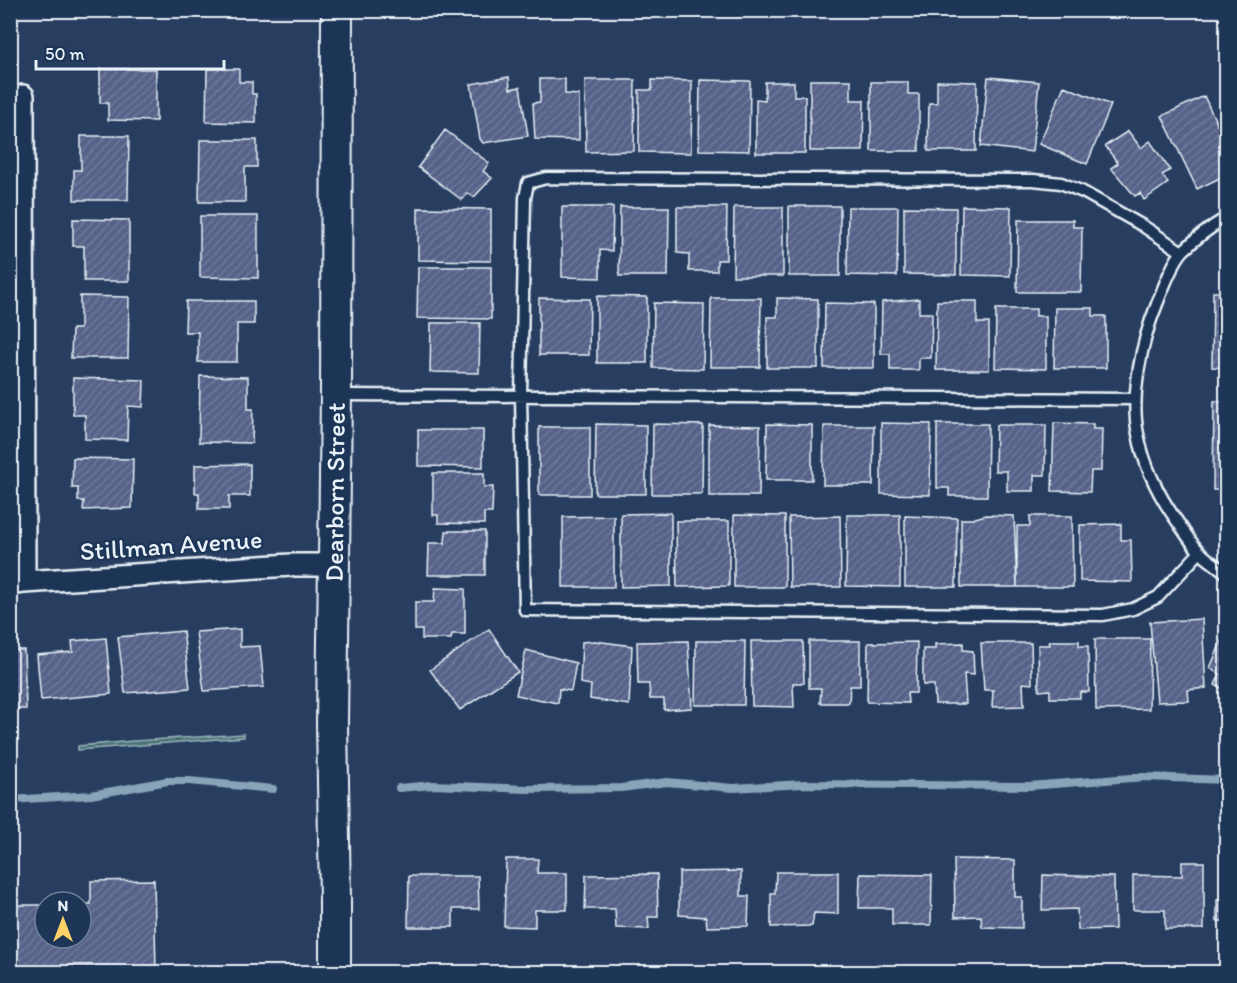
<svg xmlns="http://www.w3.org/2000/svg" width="1237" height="983" viewBox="0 0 1237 983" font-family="Itim,sans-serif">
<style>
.garden{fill:url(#garden-dots);stroke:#9ab3b9;stroke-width:1.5}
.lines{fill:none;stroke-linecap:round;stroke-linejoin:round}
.stream{stroke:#87a4b8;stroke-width:8}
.building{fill:url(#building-hatch);stroke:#e8f1f8;stroke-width:1.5}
.lane-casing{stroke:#e8f1f8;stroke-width:15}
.street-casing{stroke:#e8f1f8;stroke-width:26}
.secondary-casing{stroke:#e8f1f8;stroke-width:34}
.lane{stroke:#1d3557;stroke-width:10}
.street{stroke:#1d3557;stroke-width:21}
.secondary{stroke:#1d3557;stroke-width:30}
.labels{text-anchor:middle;stroke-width:4.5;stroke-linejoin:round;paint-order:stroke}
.street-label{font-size:26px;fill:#e8f1f8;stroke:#1d3557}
</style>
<defs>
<pattern id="garden-dots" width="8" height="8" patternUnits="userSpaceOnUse" patternTransform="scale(1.5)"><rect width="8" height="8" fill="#4c757a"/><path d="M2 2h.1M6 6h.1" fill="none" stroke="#495e62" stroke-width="1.8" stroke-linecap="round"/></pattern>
<pattern id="building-hatch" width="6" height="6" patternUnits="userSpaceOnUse" patternTransform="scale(1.5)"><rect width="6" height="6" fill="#566289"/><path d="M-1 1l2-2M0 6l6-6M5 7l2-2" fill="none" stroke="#6e799a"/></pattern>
</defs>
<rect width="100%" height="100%" fill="#283e61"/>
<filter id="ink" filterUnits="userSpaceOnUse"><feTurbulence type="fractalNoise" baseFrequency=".0167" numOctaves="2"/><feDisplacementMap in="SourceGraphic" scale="12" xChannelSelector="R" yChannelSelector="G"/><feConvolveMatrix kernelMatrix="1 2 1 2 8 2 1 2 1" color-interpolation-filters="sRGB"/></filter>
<g filter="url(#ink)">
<path class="garden" d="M244,734V737L78,750V746L134,741Z"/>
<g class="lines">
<path class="stream" d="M399,788L433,785L527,789L621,788L667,782L733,788L804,784L1029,786L1144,777L1226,780
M10,800L91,795L168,781H189L273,789"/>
</g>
<path class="building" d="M100,69H156V121L108,120V103H100Z
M207,69H239V82H252V94H256V123L206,122Z
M509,77L510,89L520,87L528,136L483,143L480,139L471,84Z
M988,77L1039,82L1032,152L981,146Z
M540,79H565V94L579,95V140L535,139L533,103L540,102Z
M585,80H635L634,151L586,152Z
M652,80L692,81L691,153L639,152V90H652Z
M700,80L750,81L749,151L699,150Z
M810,80H851V100H864L863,151H810Z
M937,81L977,82L976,151H928L929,103H937Z
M765,82H794V96H805V153H756V99L765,100Z
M871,82H908V94H919V151H871Z
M1064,86L1111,105L1087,164L1039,144Z
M1204,96L1226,143V175L1197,189L1162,116Z
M445,130L489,163L483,171L492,178L474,197L467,193L462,200L418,167Z
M1128,131L1141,148L1150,141L1170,170L1162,175L1168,183L1144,200L1140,193L1135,196L1111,168L1118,163L1105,146Z
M81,136H129L128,200H74V170H81Z
M200,140H257V167H245V202H199Z
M789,206H840V276H789Z
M962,206L1011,207L1010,276L961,275Z
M562,207H613L612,251L600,250V278L562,277Z
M620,207H669L668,276H619Z
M677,207H727L726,260H717V271H689V254L677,253Z
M734,207H783V276H733Z
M848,207H898L897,276L847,275Z
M904,207L956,208V275L904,274Z
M418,208L491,209V261L418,260Z
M200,216H258V278L200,277Z
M73,219L129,220V281H84V246H73Z
M1018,220H1073V227H1082L1081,292H1017Z
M418,267H491V319L417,318Z
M1213,292H1226V368L1212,367Z
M80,296L129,297L128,358H71L72,329H80Z
M597,296L647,297V363H597Z
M539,298L590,299L589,355H539Z
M711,298H761L760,367H710Z
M777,298L818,299V368H767V317H777Z
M919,299V313H932L931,358H919V370H890V354H881L882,302Z
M186,301H254V324H237V362H198V332H185Z
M937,301H977V323H989V370H936Z
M654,303L704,304L703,369L653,368Z
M825,303L874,304V368H824Z
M1055,308H1093V316H1106V368H1054Z
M996,309H1036V316H1046V369L995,368Z
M431,323H480L479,373L430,372Z
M200,376L248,377V409H253L252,443L199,442Z
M73,378L144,380L143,407L128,406L127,440L85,439V415H73Z
M1214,401H1226V490H1213Z
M881,423L931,424L930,495L881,494Z
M1054,423L1093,424V429H1102L1101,471H1091L1090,492L1052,491Z
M596,424L646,425V494H595Z
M653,424L703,425L702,494H652Z
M767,424L812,425V480H766Z
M937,424H988L987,496H949V488H937Z
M709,425L760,426L759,496H709Z
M996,425H1046L1045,475H1034V491H1007V471H995Z
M824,426H874L873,485H823Z
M539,427H590V495H539Z
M418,430H483V467L418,466Z
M73,458L133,459L132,508L83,510L84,501H78V488H72Z
M250,464V496H229V509H199V493H195V465Z
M433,473H484V487H493L492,513H484V524L438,523V515H433Z
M671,513V586L621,587V514Z
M734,515L785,516V587H734Z
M847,515H900V587L846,586Z
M986,515L1014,516L1017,587H961V519H972Z
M614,516V587H563V517Z
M840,516L841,587H790L789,517Z
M905,516L957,518L956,587H905Z
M1030,516H1072L1073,587H1017V526H1030Z
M676,521H729V586L677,587Z
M1121,524V540H1131L1132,582L1080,581V525Z
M446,531H485V575H428L429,543H445Z
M435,588L465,589V634H452L451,639H422V630H415V602H434Z
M1202,619L1206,688L1188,690L1189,701L1157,702L1150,622Z
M240,629V647L260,646L264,687L204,691L196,632Z
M489,629L518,672L460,710L430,670Z
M183,631L190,688L125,693L118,637Z
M1226,631V691L1215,685L1220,674L1210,668Z
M106,638L111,694L41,700L37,655L73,652L72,641Z
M1095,639H1150L1149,709L1096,710Z
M595,641L632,646L629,705L590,699L591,685L580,683L582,642Z
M688,641L692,708L664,710V699H650L649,684H638L637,642Z
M696,641H745L744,705H695Z
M751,641H803L804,683H793L794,707L752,706Z
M809,641H860V686H850L849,703H820L821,688H809Z
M1049,641H1079V646H1088L1089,692H1080V698H1050V690L1039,691L1038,645H1050Z
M917,642L916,693H907L908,703L867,702L868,643Z
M963,643V650L973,651L974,675L964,674L966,704H935L934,685H923V649H935V644Z
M981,643H1031L1032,684L1023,683L1024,706L992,707L993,690H984Z
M10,650H24L26,709H10Z
M526,650L576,663L571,691L559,689L558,703L516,695Z
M506,859H538L537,873H567V910H535V927L504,926Z
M954,859L1015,860V897H1022V928L982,927L981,916L955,917Z
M1223,860H1226V921H1217V900L1223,899Z
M1182,862H1204V929H1165V910H1133V875L1182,876Z
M741,871V896H749L748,926L707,927L706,917L679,915V872Z
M776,872H838V914L814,913L812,926L771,927V893H775Z
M657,874L658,917H648L649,929L616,928L615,909H585L586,875Z
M860,874L932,875L931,925H892V908H859Z
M1043,875L1114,877L1115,929L1078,930L1077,909L1042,910Z
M409,876H478L479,909H453V927H408Z
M154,880L156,972H95V967L16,968V905H45V938H81V904H91V881Z"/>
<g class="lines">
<defs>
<path id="lane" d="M1226,218C1211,227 1195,239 1183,251C1172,263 1163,289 1157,304C1142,340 1130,396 1138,434C1144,466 1160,498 1179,524C1186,534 1193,546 1201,553C1209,561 1218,566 1226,573
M1182,252L1143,226L1083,192L1061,183L1033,180L546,178L528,183L525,198L521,395L525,610L1103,615L1133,609L1158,597L1200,552
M338,395L1135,399"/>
<path id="street" d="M23,96L24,582
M12,584L24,582L291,565H334"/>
<g id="secondary">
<path id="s1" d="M335,972V899L332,723L336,395L337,10"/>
</g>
</defs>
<use href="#lane" class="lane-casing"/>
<use href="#street" class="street-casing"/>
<use href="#secondary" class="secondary-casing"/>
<use href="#lane" class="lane"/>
<use href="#street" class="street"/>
<use href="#secondary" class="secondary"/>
</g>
</g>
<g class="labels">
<g class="street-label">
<text dy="9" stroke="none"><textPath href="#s1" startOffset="480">Dearborn Street</textPath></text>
<text transform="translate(171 545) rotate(-4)" y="9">Stillman Avenue</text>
</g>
</g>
<rect width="1237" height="983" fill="none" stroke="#1d3557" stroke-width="36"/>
<rect x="18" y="18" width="1201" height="947" fill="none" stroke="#e8f1f8" stroke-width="2" filter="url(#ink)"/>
<g transform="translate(63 920)"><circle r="28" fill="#1d3557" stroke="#6e8097" stroke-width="1.5"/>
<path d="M0-4.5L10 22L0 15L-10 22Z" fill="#ffd166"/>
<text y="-9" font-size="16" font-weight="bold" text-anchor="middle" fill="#e8f1f8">N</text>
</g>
<path d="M36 60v9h188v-9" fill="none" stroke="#e8f1f8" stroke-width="3"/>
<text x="45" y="60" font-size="18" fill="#e8f1f8" stroke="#1d3557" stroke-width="4.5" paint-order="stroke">50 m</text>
</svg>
